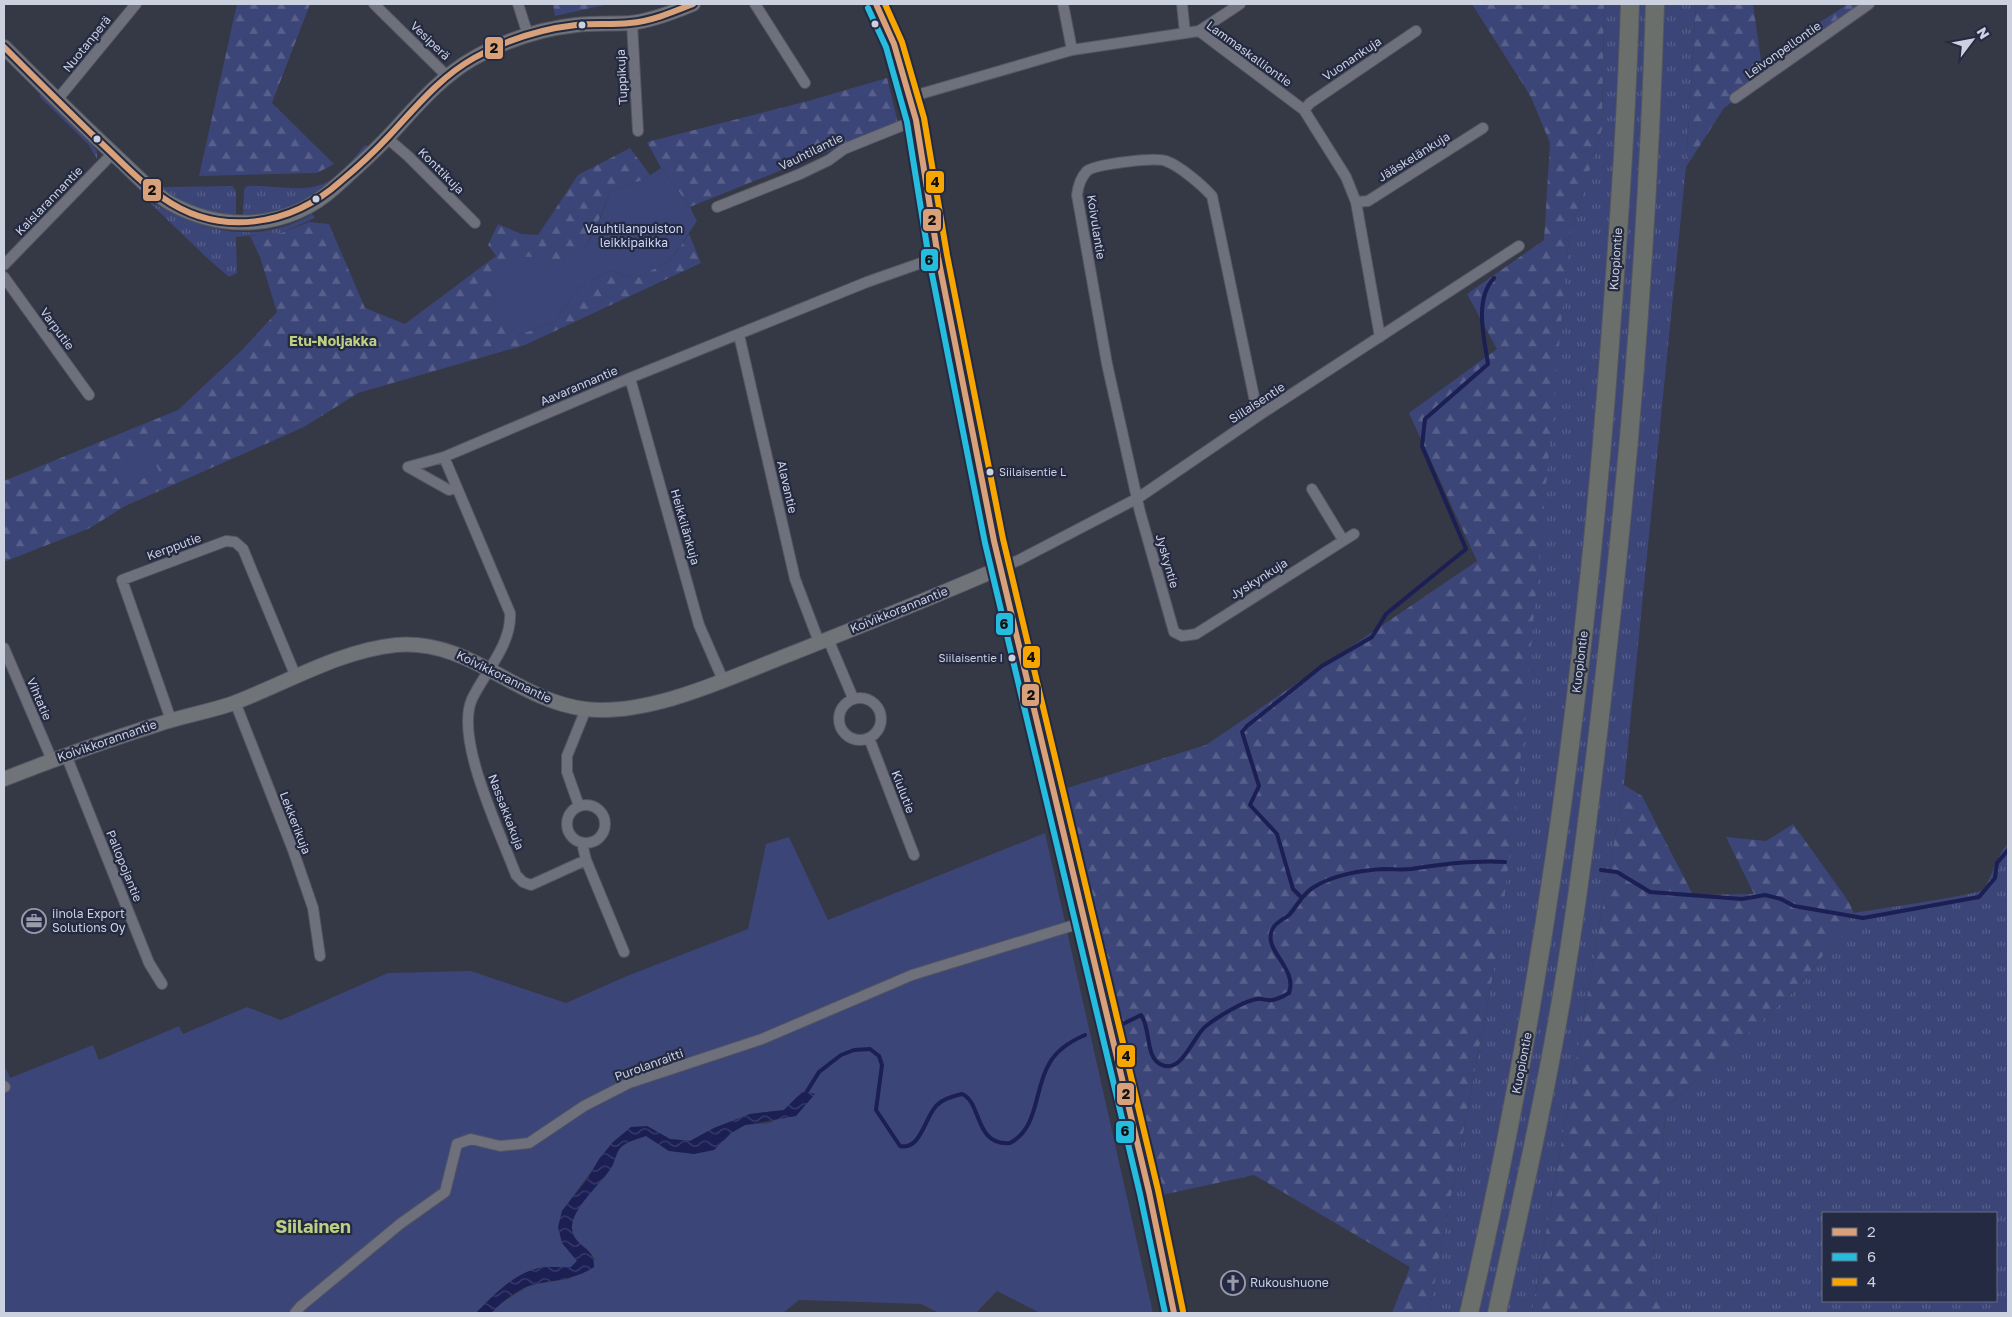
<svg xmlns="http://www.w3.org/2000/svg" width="2012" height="1317" viewBox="0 0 2012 1317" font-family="'Golos Text',sans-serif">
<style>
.grass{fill:url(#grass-tufts);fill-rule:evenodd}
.forest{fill:url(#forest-firs)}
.green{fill:#3c4577}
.water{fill:url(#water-waves)}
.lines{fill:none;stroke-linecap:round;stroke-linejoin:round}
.stream{stroke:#1b1f54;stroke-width:4}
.street-casing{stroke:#535662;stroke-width:12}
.secondary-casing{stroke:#535662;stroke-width:16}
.highway-casing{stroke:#535662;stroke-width:20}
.street{stroke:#6e717b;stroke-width:10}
.secondary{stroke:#707378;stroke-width:14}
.highway{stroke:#6b6f6c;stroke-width:18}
.bus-1-casing{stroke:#242a42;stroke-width:10}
.bus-2-casing{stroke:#242a42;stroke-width:10}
.bus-3-casing{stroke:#242a42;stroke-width:10}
.bus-1{stroke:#d9a179;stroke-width:6}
.bus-2{stroke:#26bcdd;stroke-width:6}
.bus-3{stroke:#f7a600;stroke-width:6}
.bus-dot{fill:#ccd1e0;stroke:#242a42;stroke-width:2}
.labels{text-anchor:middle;stroke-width:4.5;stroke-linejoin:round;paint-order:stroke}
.bus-label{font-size:11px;fill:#ccd1e0;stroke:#242a42;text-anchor:start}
.street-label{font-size:12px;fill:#ccd1e0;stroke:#242a42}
.park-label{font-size:12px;fill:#ccd5fb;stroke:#242a42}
.poi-label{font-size:12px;fill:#ccd1e0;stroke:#242a42;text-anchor:start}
.neighbourhood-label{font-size:14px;font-weight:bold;fill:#bccf84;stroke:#242a42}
.district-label{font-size:18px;font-weight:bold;fill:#bccf84;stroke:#242a42}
.line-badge{stroke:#242a42;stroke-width:2}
.pale-badge-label{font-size:14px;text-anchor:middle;font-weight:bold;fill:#111}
</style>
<defs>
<pattern id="grass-tufts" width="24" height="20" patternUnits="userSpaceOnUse" patternTransform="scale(1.25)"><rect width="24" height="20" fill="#3c4577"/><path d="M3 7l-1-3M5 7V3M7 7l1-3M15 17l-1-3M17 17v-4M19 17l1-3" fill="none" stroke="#575f8a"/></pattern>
<pattern id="forest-firs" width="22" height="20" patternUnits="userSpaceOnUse" patternTransform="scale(1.25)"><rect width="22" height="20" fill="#3c4577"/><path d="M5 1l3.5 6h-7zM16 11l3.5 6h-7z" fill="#575f8a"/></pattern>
<pattern id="water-waves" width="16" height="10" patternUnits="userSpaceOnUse" patternTransform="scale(1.25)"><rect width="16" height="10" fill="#1b1f54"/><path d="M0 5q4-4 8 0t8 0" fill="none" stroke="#3b3e6c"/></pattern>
</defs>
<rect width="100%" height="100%" fill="#353845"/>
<path class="grass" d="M1604,4H1696L1686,167L1624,785L1532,1313H1429L1498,948L1569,238L1602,129Z
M41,93L92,143L97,151V159L88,144L39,96Z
M365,145L369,147L337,179L312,198L278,215H243L244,190L247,186C274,184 308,196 332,179C345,171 355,156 365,145Z
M136,168L157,184L165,187L232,186L236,191V214L220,215L177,202Z
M147,200C201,231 255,247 312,214L315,218L281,233L236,237L237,273L229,277L205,256Z
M2008,844V1313H1664L1651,1283L1666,1108L1801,985L1854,913C1871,910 1976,895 1982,890C1991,883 1996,854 2008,844ZM1823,1213H1996V1301H1823Z"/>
<path class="forest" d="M237,4H310L272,103L334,164L317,173L199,176Z
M553,4H609L555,16Z
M1472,4H1604L1602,129L1569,238L1517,797L1498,948L1429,1313H1392L1410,1267L1254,1175L1157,1196L1064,789L1206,745L1477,561L1409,413L1497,349L1467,294L1544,240L1550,143L1531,97Z
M1696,4H1753L1761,60L1848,4H1869L1724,108L1686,167Z
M887,78L898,123L690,207L661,168L647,142L808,101Z
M630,148L650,175L643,180L610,191C602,211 592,248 572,258C560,264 545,260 533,257L518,335L554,322L579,288L610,270L634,279L671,260L689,234L701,263L525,345L358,393L304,427L125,506L90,528L4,562V481L178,410L241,351L277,312L260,257L250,236L281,233L309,222L329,224L365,308L405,324L496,256L488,245L498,224L521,234L538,235L578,175Z
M1624,785L1642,796L1693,895L1754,894L1726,837L1766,841L1793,824L1847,899L1854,913L1801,985L1666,1108L1651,1283L1664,1313H1532Z"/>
<path class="green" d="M661,168L690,207L697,221L671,260L634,279L610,270L579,288L554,322L518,335L491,307L495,274C500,270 506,263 513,260C541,247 561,280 589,241C599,227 604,206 610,191L643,180Z
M148,450L159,471L122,489L111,468Z
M1045,833L1153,1313H1040L997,1291L976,1313H939L921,1304L799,1300L783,1313H491L501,1303L530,1285L568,1279L595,1259C589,1248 573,1242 572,1229C571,1205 600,1185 611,1168C615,1161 616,1152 621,1147C628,1141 637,1139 646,1136L669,1151L714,1150L731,1133L745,1125L770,1123L815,1094L802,1092L784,1110L750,1114L714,1128L690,1141L670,1139L647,1126L613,1142L562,1211L577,1261L571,1267C561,1268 549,1266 539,1268C513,1274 494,1295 476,1313H4V1065L10,1078L93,1045L99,1060L179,1026L183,1034L247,1007L281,1020L388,973L471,971L566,1003L627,976L748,929L766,844L789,837L828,920Z"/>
<path class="water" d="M802,1092L815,1094L796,1116L745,1125L731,1133L714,1150L694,1154L669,1151L646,1136C637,1139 628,1141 621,1147C616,1152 615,1162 611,1168C601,1184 570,1210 572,1229C574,1248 595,1246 594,1267C573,1281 555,1279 532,1285C517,1289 501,1303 491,1313H476C494,1295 513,1274 539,1268C549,1266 561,1268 571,1267L577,1261L562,1243L558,1227L562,1211L588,1178L599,1159L613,1142L631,1127L647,1126L670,1139L690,1141L714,1128L750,1114L784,1110Z"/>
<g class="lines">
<path class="stream" d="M1601,870L1617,872L1650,892L1742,899L1765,895L1781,899L1794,906L1863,918L1979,897L1995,878L1997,863L2008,850
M1301,897L1293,889L1277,834L1250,805L1259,786L1242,732L1247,726L1322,666L1372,637L1386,614L1466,549L1422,446L1425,419L1488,364C1484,338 1474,299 1494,278
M1121,1025L1141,1015C1151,1028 1145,1056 1160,1064C1182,1076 1192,1037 1206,1026C1216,1018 1243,1001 1257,999C1261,998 1264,1000 1268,1000C1274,1001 1284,996 1289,993C1298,968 1263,951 1272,930C1275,922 1283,920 1289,915C1298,905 1302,894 1314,887C1333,875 1362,870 1384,869C1393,869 1402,870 1411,869C1442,864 1474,860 1505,862
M804,1096L819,1072L841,1055L854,1050L870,1049L879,1056L882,1065L876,1110L900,1146C921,1151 925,1116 937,1105C943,1099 953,1096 962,1094C982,1102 974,1146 1010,1143C1039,1128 1034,1089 1049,1064C1056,1051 1071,1041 1085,1035"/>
<defs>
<path id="street" d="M374,4L447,76
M518,4L528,35
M755,4L805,83
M1063,4L1072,50
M1182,4L1185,33
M632,23L638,131
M1199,31L1240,4
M910,97L1072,50L1199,31L1304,110L1346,177L1356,202L1380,337
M1735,98L1869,4
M57,100L136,4
M1304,110L1310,103L1416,31
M387,138L408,156L475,223
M1356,202L1368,201L1483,128
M717,207L800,174L829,160L844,149L916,120
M4,265L113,153
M4,277L89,395
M739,335L795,579L819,642
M630,378L699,625L723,680
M1258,416L1212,196C1202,185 1180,166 1166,161C1155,157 1096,164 1087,171C1081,177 1078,187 1077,195L1107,364L1140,512L1174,632L1182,636L1196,634L1354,534
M408,467L449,490L457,488
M408,467L444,457
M1312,489L1343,540
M1000,568L1019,560L1138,498L1258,416L1519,246
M828,639L853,698
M4,648L52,760
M839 719a21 21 0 1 1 42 0a21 21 0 1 1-42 0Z
M235,702L293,850L313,908L320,956
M171,720L122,580L226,541L235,542L243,549L296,677
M869,738L914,855
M66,755L149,963L162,984
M567 824a19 19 0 1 1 38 0a19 19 0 1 1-38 0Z
M579,806L567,772V756L586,709
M582,843L586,860L531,885L523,882L516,875C501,834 454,739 472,699C485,672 512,644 510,613L444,457L630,378L867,282L938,257
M586,860L624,952
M4,1086L5,1087
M295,1313L301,1306L400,1224L445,1192L457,1144L471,1139L500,1146L529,1143L584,1106L629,1083L762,1039L912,975L1084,922"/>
<path id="secondary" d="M876,4L894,44L916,120L938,257L994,541L1149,1192L1174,1313
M4,47C42,85 80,123 120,160C135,174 151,192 170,203C224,233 289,229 335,187C353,171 372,154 389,136C415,108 440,77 474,58C506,40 540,29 576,25C594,23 612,24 630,23C651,21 674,12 693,4
M4,779C55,759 107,740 159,724C183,716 207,712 231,704C285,684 338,651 396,645C471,639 515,700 585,709C650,717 733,676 793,653C863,625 932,598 1000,568"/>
<path id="highway" d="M1469,1313C1540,1009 1581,706 1606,395C1616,265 1626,134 1630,4
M1497,1313C1520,1207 1544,1102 1562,995C1580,888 1593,780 1605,672C1631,450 1648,227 1655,4"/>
</defs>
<use href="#street" class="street-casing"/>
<use href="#secondary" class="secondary-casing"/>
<use href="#highway" class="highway-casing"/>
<use href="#street" class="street"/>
<use href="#secondary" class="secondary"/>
<use href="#highway" class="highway"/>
<defs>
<path id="bus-1" d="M876,4L894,44L916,120L938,257L994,541L1149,1192L1174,1313
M4,47C35,78 66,109 98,140C119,159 139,182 163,198C220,238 291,226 341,181C358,167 374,152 389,136C416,107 440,77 474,58C506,40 541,29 576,25C594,23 612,25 630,23C652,21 673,12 693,4"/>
<path id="bus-2" d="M868,8L886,47L907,122L929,259L985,543L1140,1194L1165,1313"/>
<path id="bus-3" d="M885,4L902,42L924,118L947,255L1003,539L1158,1190L1183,1311"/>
</defs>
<use href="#bus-1" class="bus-1-casing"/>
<use href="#bus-2" class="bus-2-casing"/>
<use href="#bus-3" class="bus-3-casing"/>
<use href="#bus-1" class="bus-1"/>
<use href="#bus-2" class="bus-2"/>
<use href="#bus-3" class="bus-3"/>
</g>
<defs>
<symbol id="office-ring" viewBox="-11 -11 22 22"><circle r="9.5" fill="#242a42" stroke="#979baa" stroke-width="1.5"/><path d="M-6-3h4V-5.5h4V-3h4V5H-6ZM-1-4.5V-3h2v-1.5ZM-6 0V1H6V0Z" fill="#979baa"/></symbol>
<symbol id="church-ring" viewBox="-11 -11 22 22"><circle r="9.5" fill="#242a42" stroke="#979baa" stroke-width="1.5"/><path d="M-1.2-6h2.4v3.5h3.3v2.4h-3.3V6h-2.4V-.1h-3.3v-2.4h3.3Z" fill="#979baa"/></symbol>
</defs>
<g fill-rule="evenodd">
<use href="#office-ring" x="20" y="907" width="28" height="28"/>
<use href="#church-ring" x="1219" y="1269" width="28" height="28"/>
</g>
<g class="bus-dot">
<circle cx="875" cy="24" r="4.5"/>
<circle cx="582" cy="25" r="4.5"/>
<circle cx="97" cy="139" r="4.5"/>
<circle cx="316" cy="199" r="4.5"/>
<circle cx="990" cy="472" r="4.5"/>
<circle cx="1012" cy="658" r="4.5"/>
</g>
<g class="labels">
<g class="bus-label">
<text x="999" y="476">Siilaisentie L</text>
<text x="1003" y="662" text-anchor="end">Siilaisentie I</text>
</g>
<g class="street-label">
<text transform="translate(430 41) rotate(44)" y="4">Vesiperä</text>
<text transform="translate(87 44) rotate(-51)" y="4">Nuotanperä</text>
<text transform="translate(1783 50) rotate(-35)" y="4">Leivonpellontie</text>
<text transform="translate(1249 54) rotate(36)" y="4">Lammaskalliontie</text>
<text transform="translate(1352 59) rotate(-34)" y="4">Vuonankuja</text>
<text transform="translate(622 77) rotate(-93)" y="4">Tuppikuja</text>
<text transform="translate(811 152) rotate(-26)" y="4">Vauhtilantie</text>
<text transform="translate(1414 157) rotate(-32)" y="4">Jääskelänkuja</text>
<text transform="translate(441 171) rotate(45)" y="4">Konttikuja</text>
<text transform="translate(49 201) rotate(-46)" y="4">Kaislarannantie</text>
<text transform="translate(1096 227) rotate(81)" y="4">Koivulantie</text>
<text transform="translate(1616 259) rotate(-86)" y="4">Kuopiontie</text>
<text transform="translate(57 329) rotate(54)" y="4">Varputie</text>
<text transform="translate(579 386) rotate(-23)" y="4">Aavarannantie</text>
<text transform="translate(1257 403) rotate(-33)" y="4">Siilaisentie</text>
<text transform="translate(787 487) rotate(77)" y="4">Alavantie</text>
<text transform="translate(685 527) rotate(74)" y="4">Heikkilänkuja</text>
<text transform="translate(174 547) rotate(-20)" y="4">Kerpputie</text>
<text transform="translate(1167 561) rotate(74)" y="4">Jyskyntie</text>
<text transform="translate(1259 579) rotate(-32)" y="4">Jyskynkuja</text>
<text transform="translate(899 610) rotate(-22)" y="4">Koivikkorannantie</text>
<text transform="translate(1580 662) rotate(-83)" y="4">Kuopiontie</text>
<text transform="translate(504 677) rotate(26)" y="4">Koivikkorannantie</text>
<text transform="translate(39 699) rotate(67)" y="4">Vihtatie</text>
<text transform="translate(107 741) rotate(-19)" y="4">Koivikkorannantie</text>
<text transform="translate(903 792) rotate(69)" y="4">Kiulutie</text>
<text transform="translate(506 812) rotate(69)" y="4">Nassakkakuja</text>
<text transform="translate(295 823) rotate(69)" y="4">Lekkerikuja</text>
<text transform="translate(124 866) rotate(68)" y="4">Pallopojantie</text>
<text transform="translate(1522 1063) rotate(-79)" y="4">Kuopiontie</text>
<text transform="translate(649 1065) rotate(-20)" y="4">Purolanraitti</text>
</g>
<g class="park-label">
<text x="634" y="233">Vauhtilanpuiston<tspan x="634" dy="14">leikkipaikka</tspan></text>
</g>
<g class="poi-label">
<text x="52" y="918">iinola Export<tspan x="52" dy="14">Solutions Oy</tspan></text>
<text x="1250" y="1287">Rukoushuone</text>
</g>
<g class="neighbourhood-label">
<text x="333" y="346">Etu-Noljakka</text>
</g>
<g class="district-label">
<text x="313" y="1233">Siilainen</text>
</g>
</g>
<g class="line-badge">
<rect x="484" y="36" width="20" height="24" rx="5" fill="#d9a179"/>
<rect x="925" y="170" width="20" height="24" rx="5" fill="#f7a600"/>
<rect x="142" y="178" width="20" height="24" rx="5" fill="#d9a179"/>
<rect x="922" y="208" width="20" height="24" rx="5" fill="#d9a179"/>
<rect x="920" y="248" width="19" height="24" rx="5" fill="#26bcdd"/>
<rect x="995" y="612" width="19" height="24" rx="5" fill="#26bcdd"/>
<rect x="1022" y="645" width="19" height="24" rx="5" fill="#f7a600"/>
<rect x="1021" y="683" width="19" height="24" rx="5" fill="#d9a179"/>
<rect x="1116" y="1044" width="20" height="24" rx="5" fill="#f7a600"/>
<rect x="1116" y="1082" width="19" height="24" rx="5" fill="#d9a179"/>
<rect x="1115" y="1120" width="20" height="24" rx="5" fill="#26bcdd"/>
</g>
<g class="pale-badge-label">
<text x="494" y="53">2</text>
<text x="935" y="187">4</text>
<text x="152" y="195">2</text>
<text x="932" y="225">2</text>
<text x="929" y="265">6</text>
<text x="1004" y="629">6</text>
<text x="1031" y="662">4</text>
<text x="1031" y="700">2</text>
<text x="1126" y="1061">4</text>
<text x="1126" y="1099">2</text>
<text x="1125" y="1136">6</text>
</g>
<rect width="2012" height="1317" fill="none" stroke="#ccd1e0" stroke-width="10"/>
<rect x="1822" y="1212" width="175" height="90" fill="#242a42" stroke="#676d81"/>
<rect x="1832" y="1228" width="25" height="8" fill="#d9a179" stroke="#676d81"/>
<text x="1867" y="1237" font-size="15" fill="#ccd1e0">2</text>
<rect x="1832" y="1253" width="25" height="8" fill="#26bcdd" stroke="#676d81"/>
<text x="1867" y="1262" font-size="15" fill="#ccd1e0">6</text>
<rect x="1832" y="1278" width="25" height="8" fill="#f7a600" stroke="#676d81"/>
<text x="1867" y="1287" font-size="15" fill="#ccd1e0">4</text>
<g transform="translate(1972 40) rotate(58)" stroke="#242a42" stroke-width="4" paint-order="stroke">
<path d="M0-4L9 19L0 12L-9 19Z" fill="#ccd1e0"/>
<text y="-8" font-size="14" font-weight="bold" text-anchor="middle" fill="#ccd1e0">N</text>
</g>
</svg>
